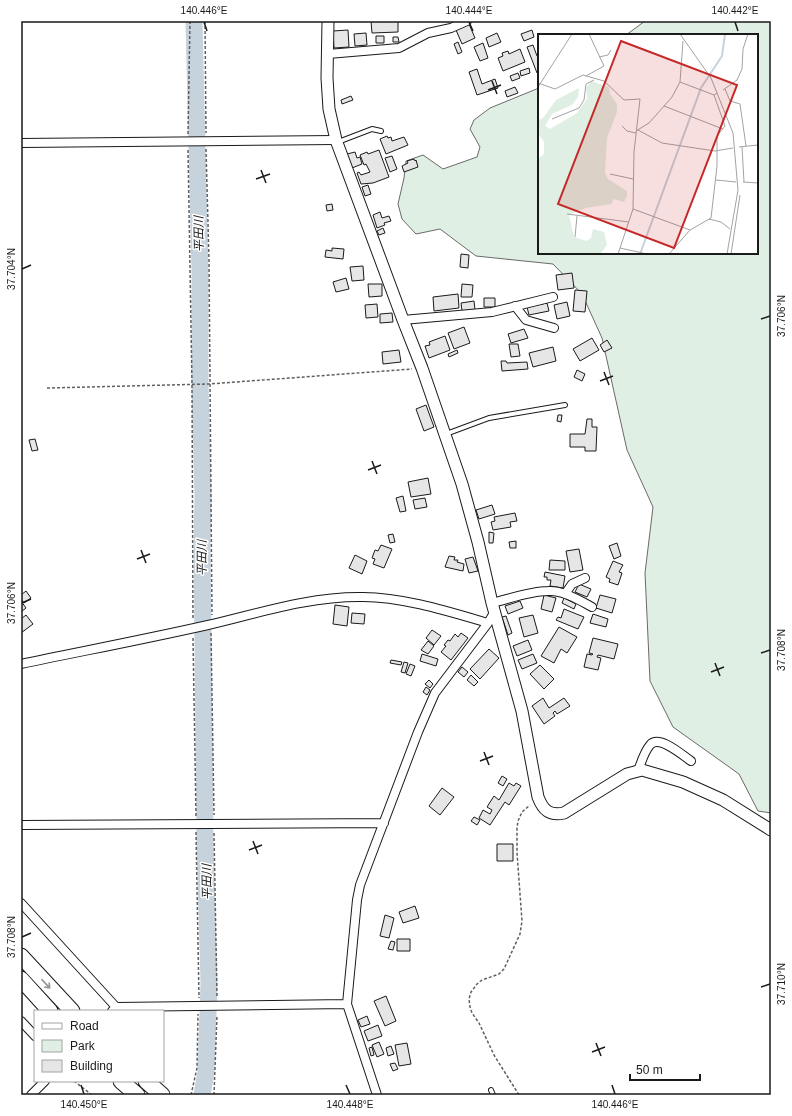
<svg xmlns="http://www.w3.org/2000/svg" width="792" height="1116" viewBox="0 0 792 1116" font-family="Helvetica,'Noto Sans JP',sans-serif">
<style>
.green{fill:#e0efe3;stroke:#6a6a6a}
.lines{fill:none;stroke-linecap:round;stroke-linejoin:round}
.river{stroke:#c6d2dc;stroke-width:17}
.building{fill:#e6e6e6;stroke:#1a1a1a}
.service-casing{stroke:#1a1a1a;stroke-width:6}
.minor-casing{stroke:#1a1a1a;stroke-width:10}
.tertiary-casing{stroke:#1a1a1a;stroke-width:13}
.motorway-casing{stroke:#1a1a1a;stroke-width:17}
.path{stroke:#5f5f5f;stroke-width:1.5;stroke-dasharray:3 2;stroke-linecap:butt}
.service{stroke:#fff;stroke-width:4}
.minor{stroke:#fff;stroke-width:8}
.tertiary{stroke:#fff;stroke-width:11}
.motorway{stroke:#fff;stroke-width:15}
.oneway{stroke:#989898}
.ticks{fill:none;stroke:#1a1a1a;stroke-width:1.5}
.labels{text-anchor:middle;stroke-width:3;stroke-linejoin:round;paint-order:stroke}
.water-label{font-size:12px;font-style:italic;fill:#1a1a1a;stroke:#fff}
.inset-river{fill:none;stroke:#c6d2dc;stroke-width:2}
.inset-road{fill:none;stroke:#a3a3a3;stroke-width:1}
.view{fill:#c62828;fill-opacity:0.15;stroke:#c62828;stroke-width:2}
.inset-edge{fill:none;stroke:#1a1a1a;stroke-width:2}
.neatline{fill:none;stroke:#1a1a1a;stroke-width:1.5}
.ticks-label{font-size:10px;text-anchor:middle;fill:#1a1a1a}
</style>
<rect width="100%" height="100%" fill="#fff"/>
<path class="green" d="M645,21H771V813L758,811L739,774L673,727L650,681L645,573L653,507L627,450L602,338L582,294L553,264L476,256L440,229L416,234L402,219L398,204L404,178L406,161L423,155L443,169L477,157L480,147L470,129L474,120L490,108L539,88V253H757V35H626Z"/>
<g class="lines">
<path class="river" d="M194,21L200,272V385L203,497L202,546L203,642L205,844L209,983L206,1072L202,1095"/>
</g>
<path class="building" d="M371,21H398V32L372,33Z
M469,24L475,38L462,44L456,30Z
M348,30L349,47L334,48L333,31Z
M532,30L534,37L524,41L521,34Z
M366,33L367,45L355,46L354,34Z
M497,33L501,42L489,47L486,38Z
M376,36H384V43H376Z
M393,37H398L399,42H393Z
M458,42L462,52L458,54L454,44Z
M483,43L488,58L480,61L474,47Z
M533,45L537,56L539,55V72L537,73L527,47Z
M520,49L525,62L503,71L498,58L503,56L502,53L508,51L509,54Z
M529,68L530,73L521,76L520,71Z
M477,69L482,84L495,79L498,88L477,95L469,72Z
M518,73L520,78L512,81L510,76Z
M515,87L518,93L507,97L505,91Z
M351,96L353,100L342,104L341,100Z
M387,136L388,138L391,137L392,141L404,137L408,145L386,154L380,139Z
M379,150L389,177L373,183L361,184L357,173L359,172L361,175L370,172L366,164L364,165L360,155L367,152L368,154Z
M355,152L357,158L360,157L362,164L352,168L347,154Z
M392,156L397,169L390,172L385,158Z
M414,159L415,161L416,160L418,167L404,172L402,166L408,163L407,161Z
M368,185L371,194L365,196L362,187Z
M332,204L333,210L327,211L326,205Z
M380,212L382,218L389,216L391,221L384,223L385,225L377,228L373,215Z
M383,228L385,233L379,235L377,231Z
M332,248L344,249L343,259L325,257L326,250L332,251Z
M461,254L469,255L468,268L460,267Z
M363,266L364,280L352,281L350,267Z
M572,273L574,288L558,290L556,275Z
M346,278L349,289L336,292L333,282Z
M368,284H382V296L369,297Z
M462,284L473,285L472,297H461Z
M575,290L587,291L585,312L573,311Z
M458,294L459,308L434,311L433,297Z
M484,298H495V307H484Z
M474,301L475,310L462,311L461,303Z
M567,302L570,316L557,319L554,305Z
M547,303L549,311L529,315L527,307Z
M377,304L378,317L366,318L365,305Z
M392,313L393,322L380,323V314Z
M464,327L470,343L454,349L448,333Z
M524,329L528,338L511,343L508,334Z
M445,336L450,350L429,358L425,346L430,345L429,342Z
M592,338L599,350L580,361L573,349Z
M607,340L612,348L604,352L600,345Z
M509,344H518L520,356L511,357Z
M553,347L556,361L533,367L529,353Z
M399,350L401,362L383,364L382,352Z
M457,350L458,353L449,357L448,354Z
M501,361H506L507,363L527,362L528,369L502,371Z
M577,370L585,374L582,381L574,377Z
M426,405L434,427L424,431L416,409Z
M558,415H562L561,422L557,421Z
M587,419H592V427H597L596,451H585V447H570V434H585Z
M35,439L38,450L32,451L29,440Z
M428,478L431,494L411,497L408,482Z
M403,496L406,511L400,512L396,498Z
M425,498L427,507L415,509L413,500Z
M492,505L495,514L479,519L476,510Z
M515,513L517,521L510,522L511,527L493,530L491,522L495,521L494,517Z
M489,532L494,533L493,543H489Z
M393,534L395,542L390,543L388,535Z
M516,541V548H510L509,542Z
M617,543L621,556L614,559L609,546Z
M381,545L392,549L384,568L373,564L375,559L372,558L375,550L378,551Z
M579,549L583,570L570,572L566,551Z
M355,555L367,561L362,574L349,568Z
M449,556L455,557L454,560H458L457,562L464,564L463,571L445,567Z
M473,557L478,571L469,573L465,559Z
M550,560L565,561V570H549Z
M613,561L623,565L619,572L622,573L618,585L609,582L610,579L606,577Z
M545,572L565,576L563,588L550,586L551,580H547V577H544Z
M579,584L591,589L587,597L575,592Z
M26,591L31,598L24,603L21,599V595Z
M544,595L556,598L552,612L541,609Z
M600,595L616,599L612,613L596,608Z
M564,598L576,604L574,609L562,603Z
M21,601L26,608L21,612Z
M520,601L523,608L508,614L505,606Z
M335,605L349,607L347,626L333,624Z
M564,609L584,617L578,629L556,620L558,617L561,618Z
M352,613L365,614L364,624L351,623Z
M593,614L608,619L606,627L590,623Z
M26,615L33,624L21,633V619Z
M533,615L538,633L524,637L519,618Z
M506,616L512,633L508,635L502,617Z
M559,627L577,637L567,653L561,649L554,663L541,656Z
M432,630L441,636L434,645L426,638Z
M461,633L468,638L451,660L441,652L446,646L444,645L448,640L450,641L455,634L458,637Z
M593,638L618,644L614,659L598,655L597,657L601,658L598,670L584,667L587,654L592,655L593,654L589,653Z
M528,640L532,650L517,656L513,646Z
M428,641L434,646L428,654L421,650Z
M489,649L499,658L480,679L470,669Z
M422,654L438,659L436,666L420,661Z
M533,654L537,663L522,669L518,660Z
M391,660L402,662L401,665L390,663Z
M404,662L408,663L405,673L401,672Z
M410,664L415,666L411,676L406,674Z
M540,665L554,679L544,689L530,674Z
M462,667L468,672L464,677L458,672Z
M471,675L478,682L474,686L467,680Z
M429,680L433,684L430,688L425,684Z
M426,687L430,690L427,695L423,692Z
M543,698L549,708L564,698L570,706L557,714L555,711L553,713L555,716L544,724L532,706Z
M502,776L507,779L503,786L498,783Z
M509,783L514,786L516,783L521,786L509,805L505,802L490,825L479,818L483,810L490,814L492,810L487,807L494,796L499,800Z
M442,788L454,797L440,815L429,806Z
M474,817L480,820L477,825L471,821Z
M497,844H513V861H497Z
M415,906L419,918L403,923L399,912Z
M385,915L394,918L389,938L380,936Z
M397,939H410V951H397Z
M391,941L395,942L393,950L388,949Z
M386,996L396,1021L385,1026L374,1001Z
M367,1016L370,1024L361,1027L358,1020Z
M378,1025L382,1036L368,1041L364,1031Z
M379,1042L384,1054L377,1057L372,1045Z
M407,1043L411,1064L399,1066L395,1045Z
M391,1046L394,1054L388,1056L386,1048Z
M372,1047L374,1055L371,1056L369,1048Z
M395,1063L398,1069L393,1071L390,1064Z"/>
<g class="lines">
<defs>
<path id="service" d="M338,142L372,129L381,131
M446,434L489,418L565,405
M491,1090L493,1095"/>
<path id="minor" d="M328,54L399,48L428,33L451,28L467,21
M21,143L336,140
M515,306L526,320L554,328
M403,320L492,312L553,297
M565,594L572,584L585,578
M492,603C509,599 530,591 548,591C563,590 579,600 592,607
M21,664C83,651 146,639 208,625C259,613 311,596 363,597C403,597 450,612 488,623
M638,771C641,763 644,752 650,745C659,734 682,755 691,761
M21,825L384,823
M21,903L116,1007L112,1011
M116,1007L347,1004
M21,1021L35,1036
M31,1095L45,1081
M377,1095L347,1004L357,900L360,885L418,732L435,693L488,623L495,611"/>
<path id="tertiary" d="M328,21L327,78L329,109L336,140L403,320L422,368L462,484L478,542L492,603L522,711L538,797C543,810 549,816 564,813L627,774L642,770L683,782L723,800L771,830"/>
<path id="motorway" d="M21,956L72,1011
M21,979L50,1011
M121,1081L137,1095
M146,1081L162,1095"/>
</defs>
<use href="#service" class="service-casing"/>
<use href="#minor" class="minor-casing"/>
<use href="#tertiary" class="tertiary-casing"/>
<use href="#motorway" class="motorway-casing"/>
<path class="path" d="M205,21L206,133
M188,134L190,21
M206,149L209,261L212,615
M188,150L192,385L193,620
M47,388L209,384L412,369
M211,633L214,815
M193,638L196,816
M196,832L199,998
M214,833L217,997
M74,1081L92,1095
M191,1095L197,1068L198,1014
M214,1095L217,1015
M519,1095L494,1055L479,1023L472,1013L470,1007L469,999L471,992L477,984L482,980L499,974L504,969L520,934L522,921L517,853V828L518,821L522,812L530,805"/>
<use href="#service" class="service"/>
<use href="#minor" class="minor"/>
<use href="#tertiary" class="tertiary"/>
<use href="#motorway" class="motorway"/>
</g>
<defs><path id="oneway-shaft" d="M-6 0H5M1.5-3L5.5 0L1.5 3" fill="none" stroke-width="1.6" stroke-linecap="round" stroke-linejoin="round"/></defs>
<use class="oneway" href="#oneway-shaft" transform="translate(46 984) rotate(47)"/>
<path class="ticks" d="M204,22L207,31M469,22L473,31M735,22L738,31M492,81L497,94M488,90L501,85M261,170L266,183M256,179L270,174M22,269L31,265M761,319L770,316M604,372L609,385M600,381L613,376M372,461L377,474M368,470L381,465M141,550L146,563M137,559L150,554M22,603L31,599M761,653L770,650M715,663L720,676M711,672L724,667M484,752L489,765M480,761L493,756M253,841L258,854M249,850L262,845M22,937L31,933M761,987L770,984M596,1043L601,1056M592,1052L605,1047M81,1085L84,1094M346,1085L350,1094M612,1085L615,1094"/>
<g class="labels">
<g class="water-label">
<text transform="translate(199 234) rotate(-91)" y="4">平田川</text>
<text transform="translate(202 558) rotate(-90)" y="4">平田川</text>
<text transform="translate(207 882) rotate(-91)" y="4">平田川</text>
</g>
</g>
<g transform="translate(538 34)">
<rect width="220" height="220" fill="#fff"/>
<path d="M53,47L71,53L72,60L79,70V78L69,104L67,139L70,145L89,157V162L86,168L75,165L74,170L47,174L31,181L36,203L49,207L53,204L55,195L66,198L69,211L62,220H0V125L6,120V108L0,99V86L5,84L18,66L41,54L40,63L34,71L14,80L7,92L12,95L39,79L49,65L48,54Z" fill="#e0efe3"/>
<path class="inset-river" d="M102,220L163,54L184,22L187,0"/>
<path class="inset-road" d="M142,0L173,44L195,99L200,156L189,220M61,23L70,21L73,16M48,42L66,32L51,0M142,48L176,61M0,49L17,55L45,41L66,47L86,66L102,65L96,118L95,175L80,220M0,53L34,0M187,55L192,67L202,70L208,112M185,56L199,46L204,35L205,15L210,0M126,72L185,95M14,85L41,74L46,66L48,50L56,46M84,92L89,97L98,99M100,96L124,109L177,117L195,114M98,97L111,89L134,63L142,48L145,7M201,113L220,111M204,113L206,148M72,140L95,145M178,146L198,148M205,148L220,149M95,175L152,196M29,180L91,188M171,185L183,188L192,195M37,203L39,182M82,214L109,220M131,220L152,196L173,184L179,132V102L187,92L176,61L179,59M193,220L202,161"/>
<path class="view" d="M83,7L199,51L136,214L20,170Z"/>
<rect width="220" height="220" class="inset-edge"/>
</g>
<rect width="792" height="1116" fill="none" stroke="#ffffff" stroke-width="44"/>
<rect x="34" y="1010" width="130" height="72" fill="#ffffff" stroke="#a3a3a3"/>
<rect x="42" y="1023" width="20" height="6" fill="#ffffff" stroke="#a3a3a3"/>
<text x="70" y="1030" font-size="12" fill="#1a1a1a">Road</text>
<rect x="42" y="1040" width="20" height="12" fill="#e0efe3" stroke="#a3a3a3"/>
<text x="70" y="1050" font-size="12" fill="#1a1a1a">Park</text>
<rect x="42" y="1060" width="20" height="12" fill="#e6e6e6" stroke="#a3a3a3"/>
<text x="70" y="1070" font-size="12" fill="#1a1a1a">Building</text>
<path d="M630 1074v6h70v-6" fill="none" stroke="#1a1a1a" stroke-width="2"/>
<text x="636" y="1074" font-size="12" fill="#1a1a1a" stroke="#ffffff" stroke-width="3" paint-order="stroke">50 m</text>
<rect x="22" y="22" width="748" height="1072" class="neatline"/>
<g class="ticks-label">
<text x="204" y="14">140.446°E</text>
<text x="469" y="14">140.444°E</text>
<text x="735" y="14">140.442°E</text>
<text transform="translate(11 269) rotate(-90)" y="4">37.704°N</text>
<text transform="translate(781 316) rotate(-90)" y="4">37.706°N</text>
<text transform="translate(11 603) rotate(-90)" y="4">37.706°N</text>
<text transform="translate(781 650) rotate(-90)" y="4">37.708°N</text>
<text transform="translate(11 937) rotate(-90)" y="4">37.708°N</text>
<text transform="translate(781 984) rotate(-90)" y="4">37.710°N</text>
<text x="84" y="1108">140.450°E</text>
<text x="350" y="1108">140.448°E</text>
<text x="615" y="1108">140.446°E</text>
</g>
</svg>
